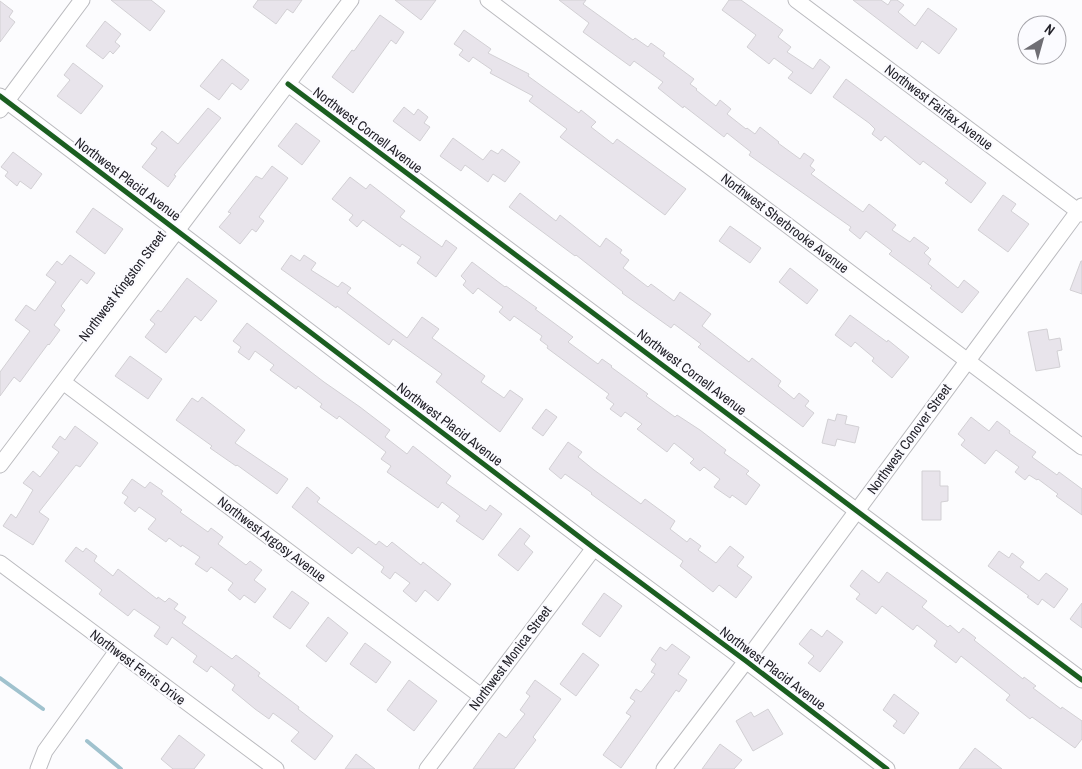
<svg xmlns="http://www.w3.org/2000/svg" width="1082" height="769" viewBox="0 0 1082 769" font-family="'Archivo Narrow',sans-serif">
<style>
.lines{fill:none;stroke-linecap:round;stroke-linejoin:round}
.stream{stroke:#a0c2ce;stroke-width:4}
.building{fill:#e8e4eb;stroke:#d2d0d4}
.street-casing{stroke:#bbbbbf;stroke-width:17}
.street{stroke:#fff;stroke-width:15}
.cycleway-casing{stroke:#fbfbff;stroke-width:8}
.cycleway{stroke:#1b5e20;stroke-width:5}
.labels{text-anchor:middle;stroke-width:4.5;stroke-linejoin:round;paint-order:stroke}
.street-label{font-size:14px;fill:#23222a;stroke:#fbfbff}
</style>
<rect width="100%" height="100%" fill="#fcfcfe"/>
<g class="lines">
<path class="stream" d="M0,678L43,709
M87,741L121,769"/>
</g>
<path class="building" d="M111,0H151L165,11L150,31Z
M258,0H302L293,13L287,9L276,24L253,7Z
M395,0H436L421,20Z
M559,0H586L583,4L633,40L635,38L648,47L651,43L665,53L663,56L694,79L690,84L697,89L696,90L716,106L720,100L731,109L727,114L746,129L747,128L755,134L760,127L779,142L778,143L800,159L804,153L814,160L810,166L815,170L811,174L863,212L869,204L896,225L892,230L910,242L914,237L929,248L924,253L931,259L928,264L958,288L964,280L979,292L962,313L930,288L932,286L889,254L892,251L866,231L860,239L849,230L851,227L749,155L751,152L727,133L724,137L684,106L683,108L658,88L663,82L634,61L630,66L583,32L589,23Z
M729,0H741L783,30L778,37L791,47L787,52L813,69L820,59L830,67L811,94L788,78L793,72L774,58L769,64L747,47L756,35L722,10Z
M853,0H881L888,5L891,0H897L904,5L898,12L915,26L928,8L957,29L939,54L922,41L917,49Z
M0,1L13,11L9,17L15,22L0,42Z
M380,15L404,32L396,44L391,40L353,93L332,77L352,50L354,51Z
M105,21L121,34L115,42L120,46L113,54L110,51L103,59L86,46Z
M464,30L491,49L488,53L529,74L528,76L579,113L581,110L596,122L591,127L613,144L617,139L686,189L665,215L560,137L567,129L529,101L533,96L490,73L492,70L473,57L469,62L459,55L463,50L454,44Z
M222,59L249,80L241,90L232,83L219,100L200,86Z
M73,63L103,86L81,114L57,96L70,80L64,75Z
M846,79L986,183L971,203L945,183L948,180L923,161L920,165L885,136L881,141L872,134L875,129L869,123L833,97Z
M404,107L414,115L418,109L428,117L424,123L430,127L420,141L393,121Z
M208,108L221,118L174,175L176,176L168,187L142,167L157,148L151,144L162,131L178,144Z
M296,123L320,141L302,165L278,146Z
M453,138L483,160L491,150L498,154L502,149L520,162L505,182L493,174L488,182L465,165L461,171L440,156Z
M13,152L42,174L31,189L20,181L17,186L5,176L8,172L1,167Z
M272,166L288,178L259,217L264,221L256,232L252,229L240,244L219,227L231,213L228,212L256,176L262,179Z
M350,177L366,189L370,184L405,211L400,217L442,247L446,240L457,248L436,277L417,263L421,257L402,244L400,247L363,220L357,227L349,220L353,215L332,199Z
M520,193L556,221L560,215L600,247L606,238L622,250L620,253L629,260L623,268L648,287L651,284L674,301L680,292L711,314L702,326L749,362L752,358L781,381L778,386L794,399L799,393L809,401L805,406L814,413L803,427L698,347L701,344L674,324L671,328L622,293L623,292L576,255L575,256L509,207Z
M1003,195L1016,204L1011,211L1029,224L1008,252L978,230Z
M93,208L123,229L105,254L76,232Z
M730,226L761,248L750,263L719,241Z
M70,255L95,273L87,284L81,279L61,306L65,310L54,325L60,330L49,345L48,344L20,382L14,377L0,396V372L30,331L15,320L26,305L35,311L56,282L46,275L57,261L62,265Z
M291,255L300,261L304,255L316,263L311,270L338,287L342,282L351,288L347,293L407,338L422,317L439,329L432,338L485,376L481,382L504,398L510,390L523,399L500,432L436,382L442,374L393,339L389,345L337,306L336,308L281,269Z
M1081,261H1082V294L1070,290Z
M472,262L505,287L506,286L537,308L535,309L573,337L568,342L598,364L602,359L612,366L611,367L648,394L646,396L675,417L677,415L700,430L726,450L724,453L749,471L746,474L760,485L746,505L732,495L730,498L714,487L720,479L704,467L700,471L690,463L694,459L674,443L667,452L637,429L642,424L625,412L621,417L610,409L614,404L606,398L609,394L547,348L548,346L540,340L542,336L514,316L510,321L499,312L503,307L478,288L473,294L463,285L466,281L461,276Z
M790,268L818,290L807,304L779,282Z
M187,278L217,301L201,321L195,316L166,353L145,337L155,324L150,320L158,310L161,312Z
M850,315L887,342L888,340L909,357L892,378L872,361L874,358L855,342L851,347L835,335Z
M247,323L324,382L360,407L390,430L385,437L407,454L413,446L451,476L446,483L486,511L490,505L502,514L483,540L456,521L460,516L442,502L438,508L387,472L391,466L381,459L386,452L339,416L337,419L320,407L322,404L298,386L296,389L270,370L274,365L255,351L249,360L238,352L241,347L233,341Z
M1047,329L1049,340L1060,338L1062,350L1057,351L1060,367L1036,371L1028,332Z
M130,356L162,379L148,399L115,376Z
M202,397L245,430L235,443L288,479L277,494L237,465L236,466L210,448L212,446L176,420L192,398L198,402Z
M546,409L557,417L543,436L532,428Z
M837,414L847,416L845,424L859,427L855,443L837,439L835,446L822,443L828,419L835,421Z
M971,417L989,431L997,421L1010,431L1009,433L1036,452L1032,457L1057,475L1059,472L1082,489V515L1056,496L1058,494L1038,479L1037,480L1029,475L1025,480L1015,472L1019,467L996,450L985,464L961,445L965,440L958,434Z
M75,426L98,443L80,467L76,465L39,512L49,519L33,545L3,526L11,514L16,518L33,490L23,483L33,471L40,477L59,452L52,447L60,436L65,440Z
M568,442L582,452L578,457L594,470L641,504L645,499L675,521L670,529L687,542L690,538L701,546L698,550L716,563L730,546L744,557L737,566L752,577L736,598L719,585L713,592L680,566L683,561L591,494L592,493L565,474L561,479L549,469Z
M922,471H940V486H948V501L941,502V520H922Z
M132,479L145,488L150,482L163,491L161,494L182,510L180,512L208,532L211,528L223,537L218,544L246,565L250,561L262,570L254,580L266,589L255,603L244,595L240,600L228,590L233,583L211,567L207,572L195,564L200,557L182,545L181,547L169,538L166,542L148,529L156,519L139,507L135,512L124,503L128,497L122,493Z
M307,487L320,498L317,502L376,545L379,541L387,547L392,542L421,565L423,562L451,584L438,601L425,590L416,602L403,591L410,583L395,572L390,579L381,572L384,567L358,547L352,554L292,507Z
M520,528L530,536L524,544L533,552L518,571L498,555Z
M76,547L83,552L86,548L97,556L94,561L113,576L118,569L157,599L158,597L165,602L169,598L178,604L174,609L186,617L182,623L232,659L236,655L260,673L258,676L299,707L298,709L333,736L315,760L291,741L299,732L273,713L269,719L255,709L232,690L235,685L211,666L207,672L193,662L197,656L172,637L167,645L154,636L160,627L134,609L128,616L99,594L102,590L65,561Z
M999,551L1009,558L1012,553L1024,562L1020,567L1039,581L1046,573L1068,589L1054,608L1042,599L1038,605L1027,597L1029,596L988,566Z
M862,570L879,583L887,572L927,601L922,607L948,627L950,625L959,633L963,628L976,638L974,640L1023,679L1024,677L1036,686L1033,688L1061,709L1062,707L1082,721V739L1075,748L1032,717L1030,719L1006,700L1010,695L961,656L956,663L934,646L937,641L917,625L913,630L882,606L876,614L856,599L860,594L850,586Z
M292,591L309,603L290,629L273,617Z
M604,593L622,606L600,637L582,624Z
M1082,603V628L1070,619Z
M328,617L348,633L326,662L306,646Z
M811,629L822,637L827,630L843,642L820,672L808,663L814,656L799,644Z
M365,643L391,662L376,683L350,664Z
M672,644L690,657L678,674L687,680L679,692L676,690L621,768L603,755L631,716L626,713L635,701L630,698L636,689L641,692L655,674L651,672L656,664L651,660L660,647L666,651Z
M583,653L599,665L576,696L560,684Z
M409,680L437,701L414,731L387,710Z
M535,680L561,699L533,737L536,740L514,769H473L499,733L506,738L525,714L520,710L530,696L526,693Z
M894,694L919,713L904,734L893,726L897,721L883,710Z
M768,709L783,734L753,751L736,721L751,712L754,717Z
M179,735L205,755L194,769H173L161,759Z
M720,744L742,760L734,769H702Z
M975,748L1002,769H959Z
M356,754L375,769H345Z"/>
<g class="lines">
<defs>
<path id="street" d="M488,0L1082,447
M796,0L1082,214
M288,84L1082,680
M0,96L594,548L746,661L887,769
M0,110L82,0
M63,382L481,696
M0,465L351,0
M0,563L276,769
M38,769L45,751L117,651
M427,769L594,548
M664,769L746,661L1082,206"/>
</defs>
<use href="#street" class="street-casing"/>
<use href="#street" class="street"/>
<defs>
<path id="cycleway" d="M288,84L1082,680
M0,96L594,548L746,661L887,769"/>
</defs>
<use href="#cycleway" class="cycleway-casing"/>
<use href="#cycleway" class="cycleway"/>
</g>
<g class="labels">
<g class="street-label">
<text transform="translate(939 107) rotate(37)" y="5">Northwest Fairfax Avenue</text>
<text transform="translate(368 130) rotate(37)" y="5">Northwest Cornell Avenue</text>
<text transform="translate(128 179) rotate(37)" y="5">Northwest Placid Avenue</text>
<text transform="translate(785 223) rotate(37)" y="5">Northwest Sherbrooke Avenue</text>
<text transform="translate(122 286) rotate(-53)" y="5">Northwest Kingston Street</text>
<text transform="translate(692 372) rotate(37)" y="5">Northwest Cornell Avenue</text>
<text transform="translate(450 424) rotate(37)" y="5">Northwest Placid Avenue</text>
<text transform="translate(909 439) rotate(-54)" y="5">Northwest Conover Street</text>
<text transform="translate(272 539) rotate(37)" y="5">Northwest Argosy Avenue</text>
<text transform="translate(510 658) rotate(-53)" y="5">Northwest Monica Street</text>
<text transform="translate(138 667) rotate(37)" y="5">Northwest Ferris Drive</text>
<text transform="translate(773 668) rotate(37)" y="5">Northwest Placid Avenue</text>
</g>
</g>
<g transform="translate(1042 40) rotate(37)"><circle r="24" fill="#fbfbff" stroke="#a5a4aa"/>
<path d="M0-4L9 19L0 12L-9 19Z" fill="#6f6e74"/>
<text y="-8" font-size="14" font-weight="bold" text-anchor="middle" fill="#23222a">N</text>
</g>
</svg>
